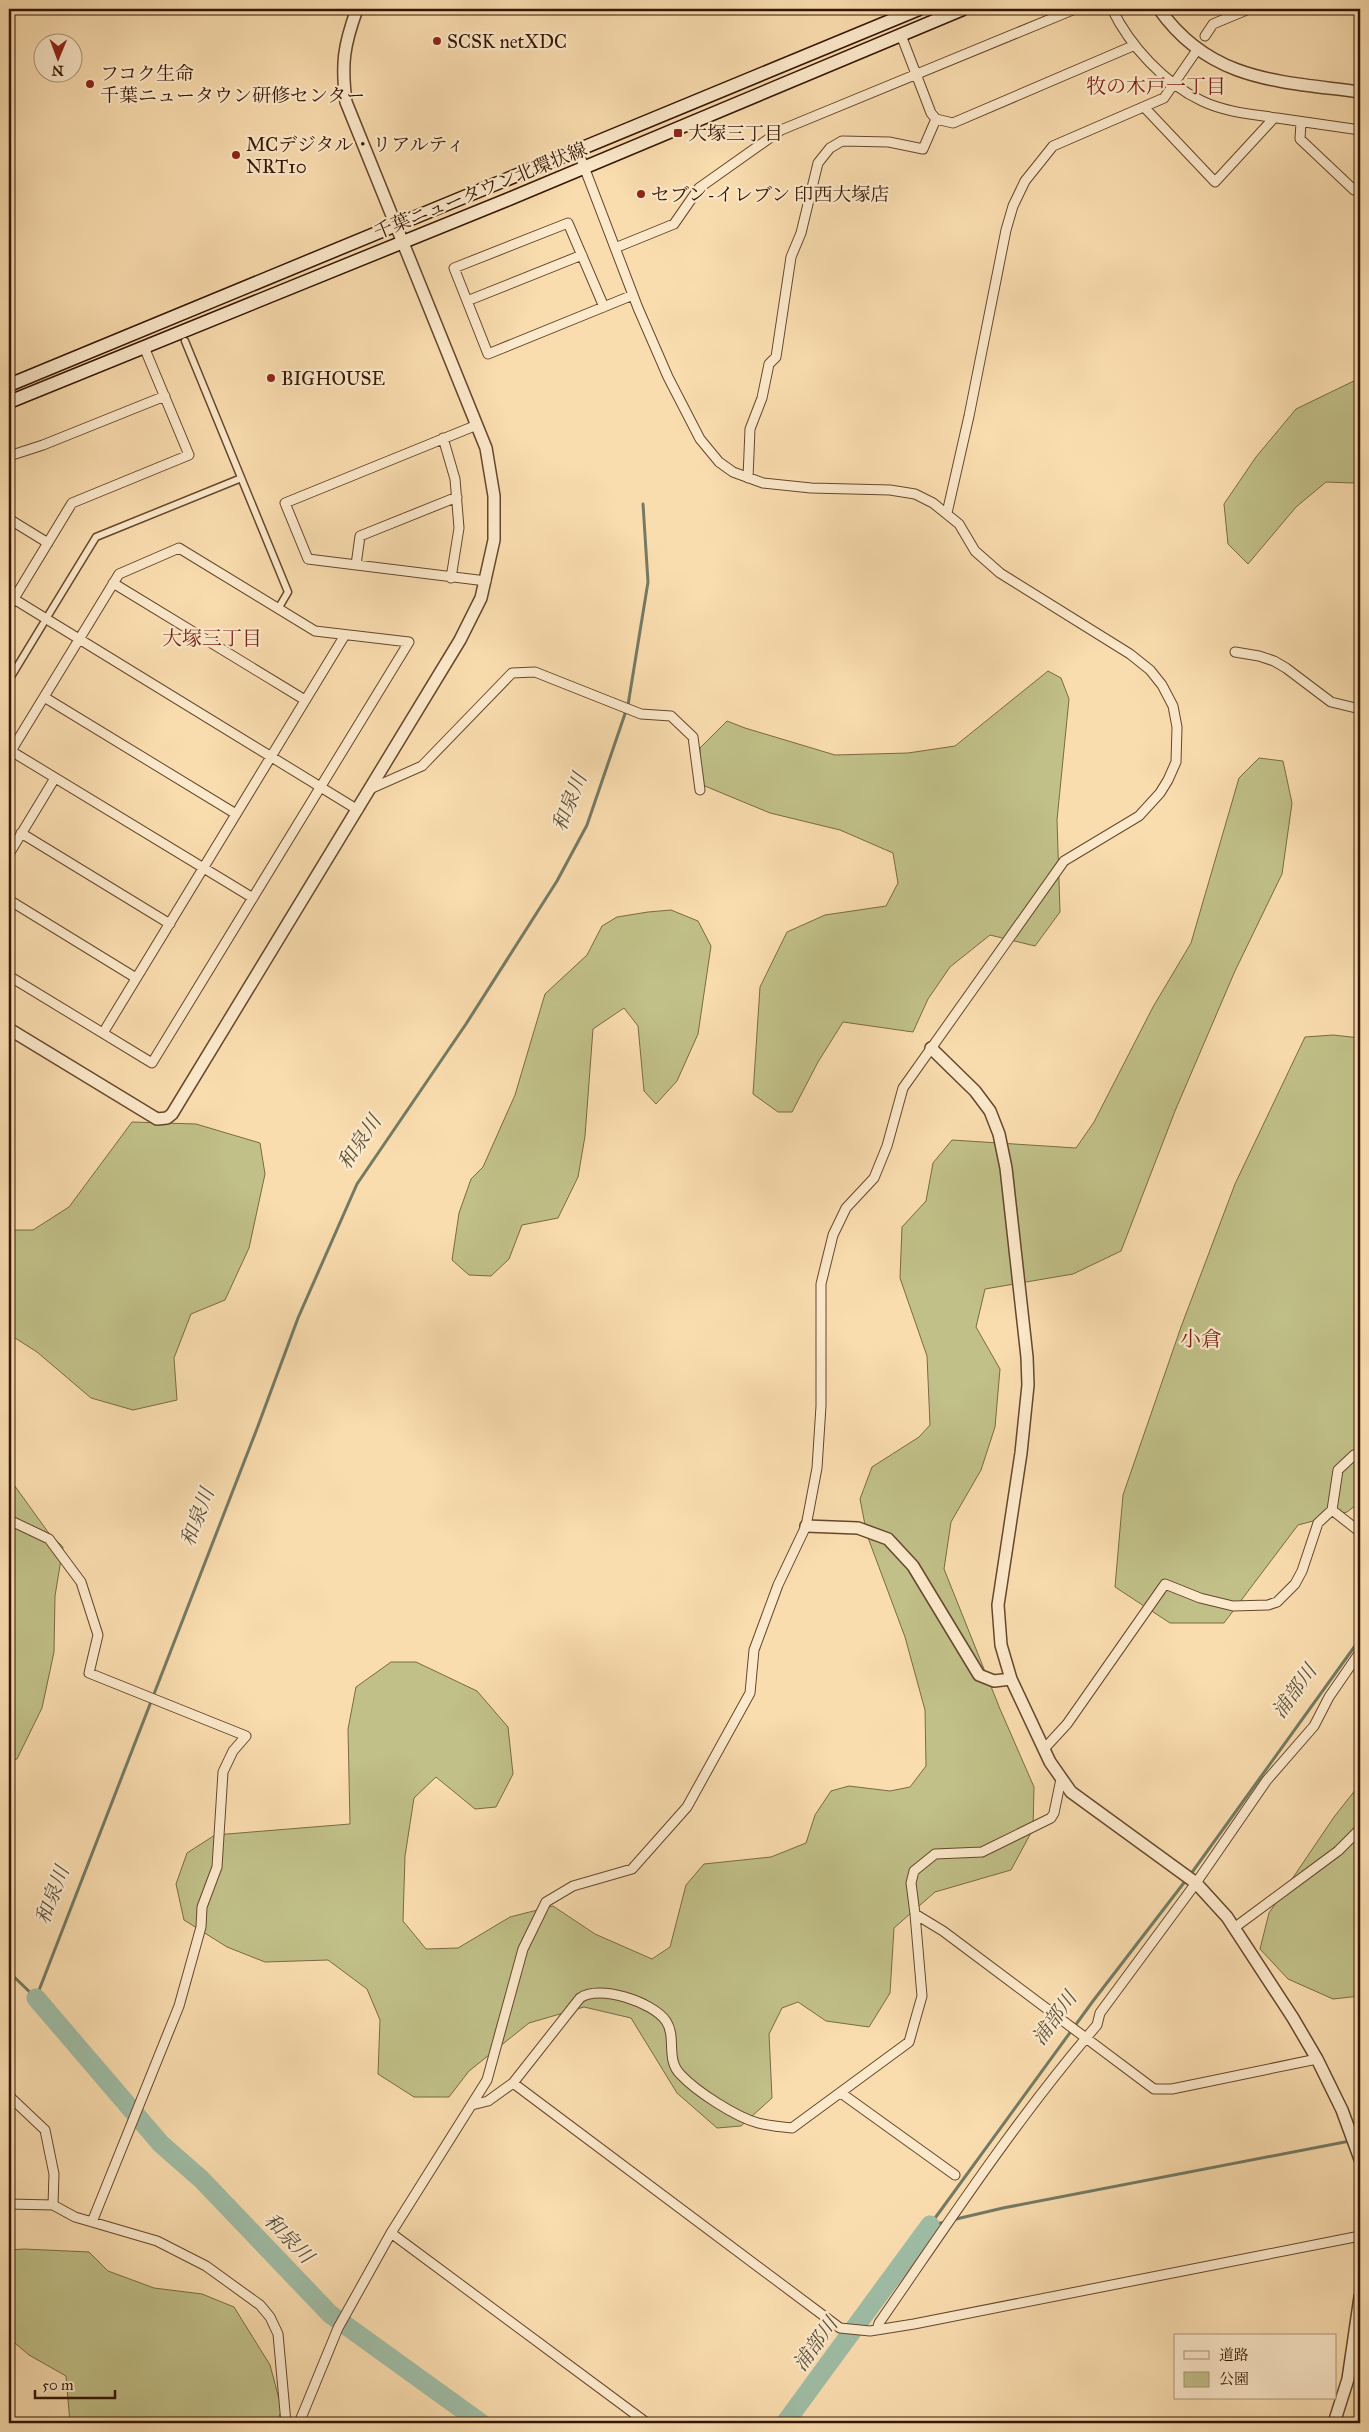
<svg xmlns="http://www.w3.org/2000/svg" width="1369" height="2432" viewBox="0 0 1369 2432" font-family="'IM FELL Great Primer','Noto Serif JP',serif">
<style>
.green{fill:#c1c088;stroke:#7a6a44}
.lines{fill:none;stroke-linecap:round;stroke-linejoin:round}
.stream{stroke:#747a64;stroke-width:3}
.river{stroke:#9fbda6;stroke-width:19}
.pedestrian-casing{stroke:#65472c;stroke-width:9}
.minor-casing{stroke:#65472c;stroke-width:11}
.tertiary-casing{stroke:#65472c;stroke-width:14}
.secondary-casing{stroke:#331501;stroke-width:15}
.pedestrian{stroke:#fce9cb;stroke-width:6}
.minor{stroke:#fce9cb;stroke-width:9}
.tertiary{stroke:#fce9cb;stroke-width:11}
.secondary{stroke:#fce9cb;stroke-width:12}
.poi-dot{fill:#8f2418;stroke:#fce9cb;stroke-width:2}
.labels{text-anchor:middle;stroke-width:4.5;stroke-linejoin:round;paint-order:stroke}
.poi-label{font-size:19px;fill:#331501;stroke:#fce9cb;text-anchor:start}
.street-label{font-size:19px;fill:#331501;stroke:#fce9cb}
.neighbourhood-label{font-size:20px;fill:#7a1f14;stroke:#fce9cb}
.water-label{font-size:20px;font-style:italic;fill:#59503b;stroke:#fce9cb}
.quarter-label{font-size:21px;fill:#7a1f14;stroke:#fce9cb}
</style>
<rect width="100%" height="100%" fill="#faddaf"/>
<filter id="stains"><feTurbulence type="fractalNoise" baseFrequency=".004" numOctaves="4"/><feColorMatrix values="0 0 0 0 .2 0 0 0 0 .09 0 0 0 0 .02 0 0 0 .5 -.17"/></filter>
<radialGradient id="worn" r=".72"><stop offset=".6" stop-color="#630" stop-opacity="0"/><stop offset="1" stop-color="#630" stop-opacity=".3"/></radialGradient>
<path class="green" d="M1360,378V476L1353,483L1326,482L1296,507L1248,564L1228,544L1224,504L1256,457L1296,409Z
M1048,671L1061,678L1069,699L1057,820L1060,912L1035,946L990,935L950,967L928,999L913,1032L843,1022L818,1062L792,1112H778L753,1094L760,987L787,932L825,915L886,906L898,883L893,853L840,830L770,813L700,784V748L727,721L745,728L835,755L908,753L955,746Z
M1259,758L1283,761L1292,803L1282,874L1235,971L1175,1111L1121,1251L1073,1274L985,1289L976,1327L1000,1369L995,1427L981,1470L951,1522L944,1569L1000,1709L1034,1787L1033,1829L1011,1870L935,1892L894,1928L890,1993L869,2027L826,2021L798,2002L782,2008L769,2034L772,2098L741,2126L717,2128L677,2093L631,2018L584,2007L529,2023L469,2071L449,2097H414L378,2074L380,2020L367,1989L328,1960L265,1962L227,1947L184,1920L176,1884L187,1853L215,1835L350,1824L348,1729L356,1687L391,1662H416L477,1691L508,1727L513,1774L496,1807L475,1809L436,1777L414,1798L405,1856L403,1921L426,1949L458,1948L510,1917L553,1906L595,1934L652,1959L670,1947L686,1885L704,1864L771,1857L806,1843L815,1815L831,1791L849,1786L890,1791L910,1787L926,1766L925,1710L905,1637L867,1535L860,1499L872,1467L919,1437L930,1425L927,1356L900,1278L902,1227L926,1201L933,1163L952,1140L1076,1148L1094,1122L1153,1007L1191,943L1239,778Z
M671,910L698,921L711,946L698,1034L677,1081L656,1104L644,1091L638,1026L624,1008L593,1029L585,1136L578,1177L558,1218L522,1225L509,1259L491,1276L469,1275L452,1260L459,1213L471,1179L483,1167L515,1095L545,994L587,955L602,926L617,917L648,912Z
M1333,1035L1360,1038V1502L1347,1512L1298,1525L1224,1623H1170L1115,1587L1123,1495L1181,1327L1235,1184L1305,1037Z
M132,1122L196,1124L260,1143L265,1174L249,1248L225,1300L191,1314L174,1358L177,1400L133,1410L91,1398L37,1352L12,1336L9,1339V1230H33L69,1207Z
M9,1478L48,1532L63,1547L55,1596L54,1652L42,1708L17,1759L9,1761Z
M1360,1784V1996L1333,1999L1288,1979L1260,1949L1269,1913L1334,1817Z
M24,2249L89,2252L108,2271L154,2288L202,2294L234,2307L270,2365L282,2410L276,2423H70L66,2376L29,2355L9,2338V2250Z"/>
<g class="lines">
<path class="stream" d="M9,1972L36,1998L258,1426L298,1318L357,1184L466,1024L557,881L587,825L628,705L648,582L643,504
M952,2220L1003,2208L1350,2141
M930,2225L1093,2001L1193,1871L1360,1639
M930,2225L946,2222"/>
<path class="river" d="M36,1998L161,2144L201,2179L330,2314L481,2423
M785,2423L930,2225"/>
<defs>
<path id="pedestrian" d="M185,341L288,592L278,609
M49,614L96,537L239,479
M9,680L43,624"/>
<path id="minor" d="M1112,9C1130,46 1164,83 1202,101C1225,112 1251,114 1277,118C1304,122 1332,126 1360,130
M1205,36L1213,24L1249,9
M1144,107L1215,182L1274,118
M936,119L953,123L1135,45
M1301,122L1300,139L1354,190L1360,191
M615,248L674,224L699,188L781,130L1075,9
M467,301L582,255
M604,307L568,223L454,268L488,354L633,295
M477,425L285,503L308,559L486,581
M443,438L455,479L459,528L451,578
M9,456L43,445L165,396
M748,478L750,429L762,398L769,364L776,357L791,257L801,233L818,163L830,148L842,141L889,142L923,149L936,119L931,113L901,35
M947,513L969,416L1006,230L1013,206L1025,181L1053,146L1164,98L1197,50
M9,519L48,543
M356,565L360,536L457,497
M113,583L305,700
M9,596L358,810
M9,607L72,503L189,455L144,347
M1235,652L1259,656L1274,661L1286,668L1331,702L1360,709
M44,697L236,814
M370,789L422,766L512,673L535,672L641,714L671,716L693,737L700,790
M21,833L170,924
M9,854L55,778
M9,900L136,978
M9,976L152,1063L409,642L315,631L179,548L119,574L11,751L253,898
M103,1033L345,635
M1332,1510L1360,1532
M9,1520L49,1539L81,1582L98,1635L89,1673L246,1736L233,1751L223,1772L217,1867L202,1907L201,1927L179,2006L92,2222
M1044,1749L1067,1724L1165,1584L1200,1598L1233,1606L1268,1605L1277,1602L1295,1584L1302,1571L1318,1523L1332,1510L1338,1470L1354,1455L1360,1454
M915,1914L911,1883L914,1871L935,1854L982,1852L1051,1818L1054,1813L1061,1779
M1234,1928L1338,1851L1360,1829
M513,2083L580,1998C599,1984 653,2002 666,2021C677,2037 665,2060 681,2075C697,2092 736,2117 758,2123C770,2126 781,2127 792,2128L909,2042L922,1996L915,1914L943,1931L1154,2089H1172L1317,2059
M841,2093L955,2175
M9,2096L45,2130L54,2174L53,2205
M472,2105L488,2101L513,2083L840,2328L870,2331L914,2324L1360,2236
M9,2204L53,2205L75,2217L157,2241L206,2266L260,2305L270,2317L278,2334L286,2423
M391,2233L647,2423
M877,2330L879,2323C949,2222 1017,2118 1097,2025L1100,2013L1196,1883L1267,1780L1314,1726L1329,1697L1360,1652
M299,2423L338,2328L391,2233L487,2080L523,1949L546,1902L573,1886L632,1869L687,1807L750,1693L754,1650L778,1585L806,1526L817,1468L821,1406V1284L833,1235L846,1208L874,1178L887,1146L903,1088L1064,861L1139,816L1160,793L1168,780L1176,762L1177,727L1173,706L1162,685L1150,670L1130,654L1000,573L975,551L959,524L933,503L915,494L890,490L811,488L763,483L733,472L719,462L700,439L668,377L638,308L578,151"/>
<path id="tertiary" d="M1159,9C1211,82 1279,81 1360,92
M9,1029L157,1119L167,1118L172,1114L460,640L481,598L494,540V496L486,448L346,102C341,63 344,45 357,9
M931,1048L975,1091L990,1111L999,1134L1006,1168L1027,1357L1028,1385L1021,1453L998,1605L1001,1645L1011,1679
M806,1526L858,1528L888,1539L913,1566L979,1675L994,1681L1011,1679L1050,1762L1071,1792L1196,1883L1227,1917L1293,2018L1317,2059L1342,2110L1360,2159
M1334,2423L1348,2379L1360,2297"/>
<path id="secondary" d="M9,385L919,9
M9,402L509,199L963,9"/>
</defs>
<use href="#pedestrian" class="pedestrian-casing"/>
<use href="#minor" class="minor-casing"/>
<use href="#tertiary" class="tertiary-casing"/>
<use href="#secondary" class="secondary-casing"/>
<use href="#pedestrian" class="pedestrian"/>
<use href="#minor" class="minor"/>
<use href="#tertiary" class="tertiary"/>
<use href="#secondary" class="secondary"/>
</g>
<g class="poi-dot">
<circle cx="437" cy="41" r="5"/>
<circle cx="90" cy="84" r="5"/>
<rect x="673" y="128" width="10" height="10" rx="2.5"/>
<circle cx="236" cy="155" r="5"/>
<circle cx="641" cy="194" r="5"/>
<circle cx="271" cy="378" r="5"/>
</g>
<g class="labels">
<g class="poi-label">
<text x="447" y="48">SCSK netXDC</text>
<text x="100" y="80">フコク生命<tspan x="100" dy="22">千葉ニュータウン研修センター</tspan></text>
<text x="688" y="140">大塚三丁目</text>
<text x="246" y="151">MCデジタル・リアルティ<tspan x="246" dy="22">NRT10</tspan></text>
<text x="651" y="201">セブン-イレブン 印西大塚店</text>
<text x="281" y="385">BIGHOUSE</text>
</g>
<g class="street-label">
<text transform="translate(480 190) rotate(-22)" y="7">千葉ニュータウン北環状線</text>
</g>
<g class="neighbourhood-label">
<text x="1156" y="93">牧の木戸一丁目</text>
<text x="212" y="645">大塚三丁目</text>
</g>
<g class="water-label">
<text transform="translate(569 802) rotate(-68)" y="7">和泉川</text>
<text transform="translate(359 1142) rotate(-56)" y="7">和泉川</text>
<text transform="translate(197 1517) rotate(-69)" y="7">和泉川</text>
<text transform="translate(1294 1691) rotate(-54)" y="7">浦部川</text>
<text transform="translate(52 1895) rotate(-69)" y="7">和泉川</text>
<text transform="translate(1054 2018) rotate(-54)" y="7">浦部川</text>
<text transform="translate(289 2238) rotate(46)" y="7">和泉川</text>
<text transform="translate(815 2344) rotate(-54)" y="7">浦部川</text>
</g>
<g class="quarter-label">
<text x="1201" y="1346">小倉</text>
</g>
</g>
<rect width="1369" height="2432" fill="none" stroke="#faddaf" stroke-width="30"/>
<rect x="10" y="10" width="1349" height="2412" fill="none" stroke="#331501" stroke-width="2.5"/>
<rect x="15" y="15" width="1339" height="2402" fill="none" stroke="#331501"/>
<rect x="1174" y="2334" width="162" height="65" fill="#fce9cb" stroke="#ac947a"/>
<rect x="1184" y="2351" width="25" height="8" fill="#fce9cb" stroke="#ac947a"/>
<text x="1219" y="2360" font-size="15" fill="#331501">道路</text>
<rect x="1184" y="2372" width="25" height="15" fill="#c1c088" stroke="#ac947a"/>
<text x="1219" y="2384" font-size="15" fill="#331501">公園</text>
<g transform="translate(58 58) rotate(181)"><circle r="24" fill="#fce9cb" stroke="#ac947a"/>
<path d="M0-4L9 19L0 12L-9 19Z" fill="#8f2418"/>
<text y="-8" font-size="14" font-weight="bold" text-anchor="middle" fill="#331501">N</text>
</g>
<path d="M35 2390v8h80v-8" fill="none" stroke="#331501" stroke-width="2.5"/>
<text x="42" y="2390" font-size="15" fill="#331501" stroke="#fce9cb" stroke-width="4" paint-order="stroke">50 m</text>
<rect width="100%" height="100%" filter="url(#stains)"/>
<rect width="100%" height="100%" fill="url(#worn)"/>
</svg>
